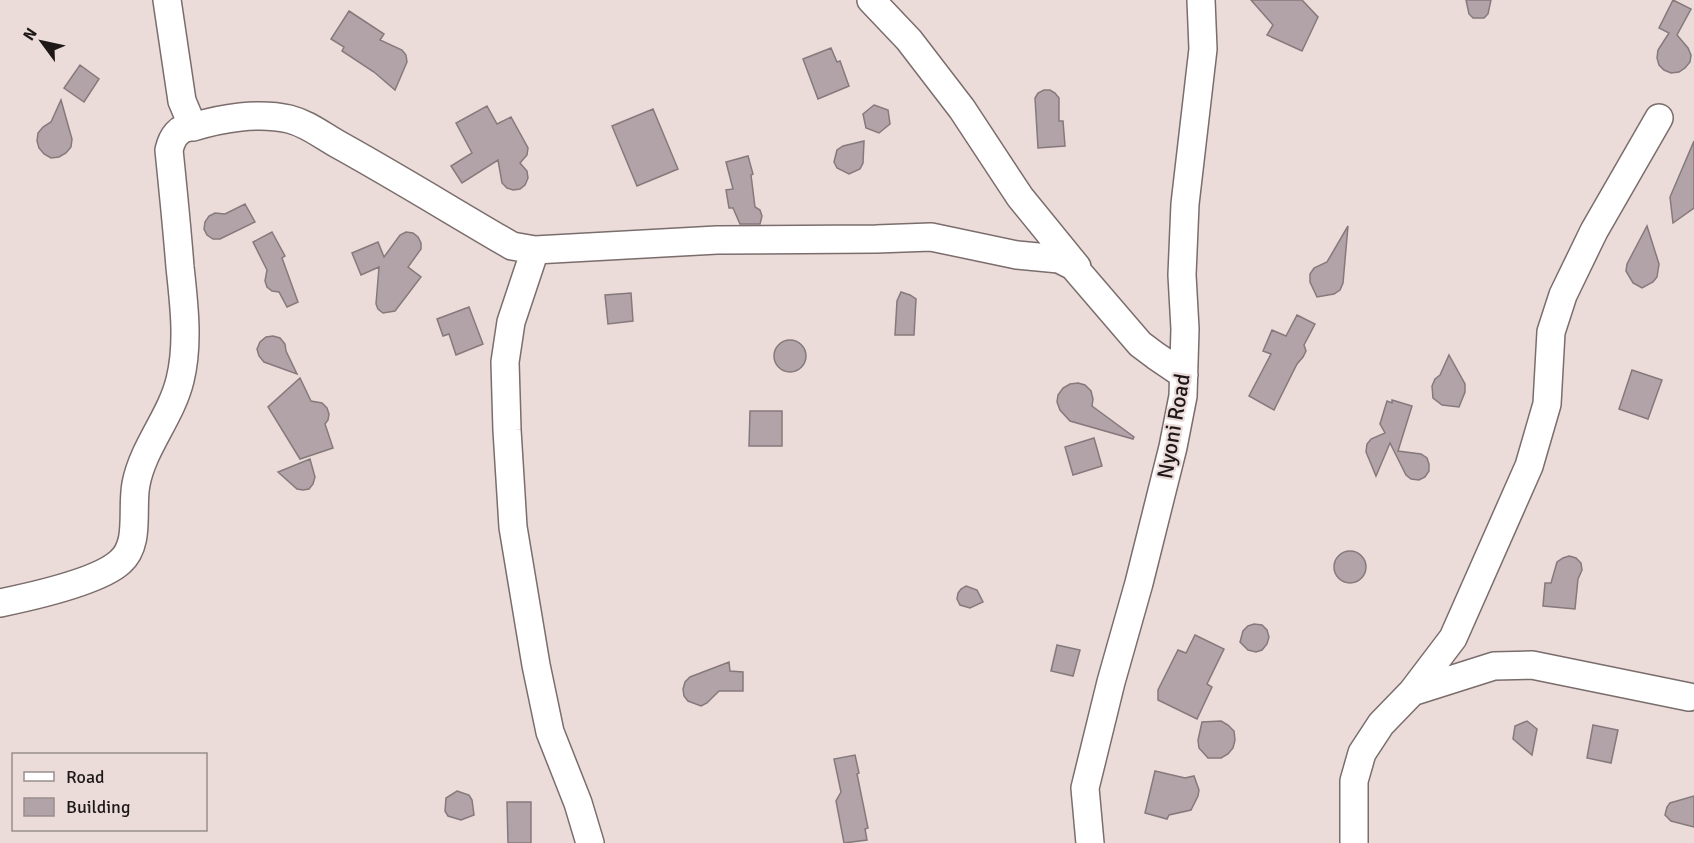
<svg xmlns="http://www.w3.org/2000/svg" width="1694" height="843" viewBox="0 0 1694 843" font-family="Signika,sans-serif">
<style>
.building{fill:#b1a3a7;stroke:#86797c;stroke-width:1.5}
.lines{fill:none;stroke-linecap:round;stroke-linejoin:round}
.minor-casing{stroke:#7a6d6c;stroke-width:30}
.minor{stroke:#fff;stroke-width:27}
.labels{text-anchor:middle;stroke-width:4.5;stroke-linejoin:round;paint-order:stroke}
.street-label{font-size:22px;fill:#1d1817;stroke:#ebdcda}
</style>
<rect width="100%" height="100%" fill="#ebdcda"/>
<path class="building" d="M1251,0H1302L1318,17L1302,51L1267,35L1273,25Z
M1466,0H1491L1488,14L1484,18H1473L1469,14Z
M1673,0L1691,9L1677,35L1688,48L1691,55L1690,62L1685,68L1679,72L1671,73L1664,70L1659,65L1657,58L1658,50L1669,33L1659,28Z
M349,11L384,34L380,40L402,50L406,55L407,62L395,90L374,72L342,51L344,47L331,39Z
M831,48L837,62L840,61L849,86L818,99L803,59Z
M80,65L99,79L84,102L64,88Z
M1044,90H1050L1055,93L1059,98V121H1063L1065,146L1038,148L1035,98L1038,93Z
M61,100L72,139L71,147L66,153L59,157L51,158L44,154L39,148L37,141L38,133L43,127L51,122Z
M874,105L888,110L890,124L879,133L866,128L863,114Z
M487,106L497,124L511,117L528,148L527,155L520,163L527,171L528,178L525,185L520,189L513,190L507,188L502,183L498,160L462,183L451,166L472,153L456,123Z
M653,109L678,169L637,186L612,126Z
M864,141L863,163L860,169L849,174L837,168L834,162L837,150L843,146Z
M1694,141V208L1673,223L1670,197Z
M748,156L753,174L751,175L755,207L760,210L762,216L760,224H740L733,208H729L726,190L733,189L726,162Z
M245,204L255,222L220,239H213L207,235L204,229L205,222L209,216L215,213L225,214Z
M1348,226L1343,283L1340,290L1334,294L1317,297L1310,282V274L1314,268L1327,262Z
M1647,226L1659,264L1657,277L1653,282L1642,288L1633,283L1626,271L1627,264Z
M272,232L285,256L282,258L298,302L287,307L279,292L272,291L267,287L265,281L267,270L253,242Z
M406,232L413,233L418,237L421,243V249L408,267L421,277L395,311L383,313L378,309L376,304L379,267L361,275L352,253L378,242L384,257L400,235Z
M901,292L910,295L916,299L914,335H895L897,301Z
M631,293L633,321L608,324L605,295Z
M469,307L483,344L456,355L449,334L443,336L437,319Z
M1297,315L1315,324L1304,345L1306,351L1303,357L1297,364L1274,410L1249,396L1271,354L1263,351L1272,330L1286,336Z
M273,336L280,338L285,344L286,351L297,374L264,362L259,356L257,349L260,342L266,337Z
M774 356a16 16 0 1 1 32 0a16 16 0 1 1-32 0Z
M1449,355L1465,384V392L1459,407L1442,405L1433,398L1432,386L1435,379L1440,375Z
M1632,370L1662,380L1648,419L1619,409Z
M300,378L311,401L322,403L327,408L329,414L328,420L325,424L333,448L300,459L268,407Z
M1078,383L1085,385L1091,391L1093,399L1092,406L1134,437L1133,439L1070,421L1060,410L1057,402L1058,395L1063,388L1070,384Z
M1392,400L1412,406L1398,451L1421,454L1427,458L1429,464V471L1425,477L1419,480L1411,479L1406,475L1390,443L1376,476L1366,452L1367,444L1371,439L1385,433L1380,424L1387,401L1392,403Z
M750,411H782V446H749Z
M1094,438L1102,466L1073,475L1065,447Z
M310,459L315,477L313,484L309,489L303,490L297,489L278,472Z
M1334 567a16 16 0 1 1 32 0a16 16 0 1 1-32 0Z
M1569,556L1576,558L1581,563L1582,570L1578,579L1575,609L1543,606L1545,583H1551L1557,562L1563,558Z
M966,586L977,590L983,602L970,608L960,605L957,599L958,593L961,589Z
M1254,624L1262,625L1267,630L1269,637L1267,644L1262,650L1256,652L1248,650L1240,642L1243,631L1248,626Z
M1195,635L1224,649L1207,684L1212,687L1197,719L1158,700V690L1178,650L1186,653Z
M1057,645L1080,650L1073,676L1051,671Z
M729,662L730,671L743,672V691H719L707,703L701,706L688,701L684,696L683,689L685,682L690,677Z
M1221,721L1228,725L1234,731L1235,740L1233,748L1228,754L1221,758H1208L1199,748L1198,740L1202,722Z
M1527,721L1537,729L1532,755L1513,739L1515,726Z
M1593,725L1618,730L1611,763L1587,758Z
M855,755L859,773L857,774L868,828L865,829L867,840L844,843L836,801L841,792L834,759Z
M1155,771L1185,778L1194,776L1199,790L1198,796L1191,810L1169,815L1167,819L1145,813Z
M457,791L469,795L472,800L474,815L461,820L448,816L445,811L446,798Z
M1694,796V827L1671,821L1665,815L1667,807L1670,803Z
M507,802H531V843H508Z"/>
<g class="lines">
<defs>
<path id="minor" d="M167,0L182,101L193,127
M871,0L909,40L962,109L1020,197L1077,267
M535,250L511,322L505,362L507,430L513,527L536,665L550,732L578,803L590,843
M0,603C29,597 98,582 120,562C141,544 131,509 136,484C143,447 171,417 180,380C189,344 184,304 180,267C177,228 173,189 169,150C172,137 179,126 193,127C222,118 259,112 289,119C309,124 324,137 341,146C395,176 447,208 500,239L512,246L535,250L717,240L876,239L931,237L1017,255L1059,259L1073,266L1140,344L1156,356L1184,375
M1412,692L1494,666L1532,665L1689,697
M1090,843L1085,788L1111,682L1139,583L1173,447L1183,396L1185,329L1182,275L1185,204L1203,49L1201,0
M1354,843V781L1362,753L1381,724L1412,692L1453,638L1529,466L1547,404L1551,332L1563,295L1594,231L1659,118"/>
</defs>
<use href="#minor" class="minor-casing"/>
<use href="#minor" class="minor"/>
</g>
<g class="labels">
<g class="street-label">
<text transform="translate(1173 426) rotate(-80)" y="8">Nyoni Road</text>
</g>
</g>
<rect x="12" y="753" width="195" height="78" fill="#ebdcda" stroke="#998e8c" stroke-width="1.5"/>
<rect x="24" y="772" width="30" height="9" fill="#ffffff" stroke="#998e8c" stroke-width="1.5"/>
<text x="66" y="783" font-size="18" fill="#1d1817">Road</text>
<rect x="24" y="798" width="30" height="18" fill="#b1a3a7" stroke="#998e8c" stroke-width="1.5"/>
<text x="66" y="813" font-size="18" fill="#1d1817">Building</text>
<g transform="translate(42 42) rotate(303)" stroke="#ebdcda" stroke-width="4.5" paint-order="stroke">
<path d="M0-4.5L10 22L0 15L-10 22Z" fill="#1d1817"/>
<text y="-9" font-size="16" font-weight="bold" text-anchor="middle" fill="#1d1817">N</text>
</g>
</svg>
